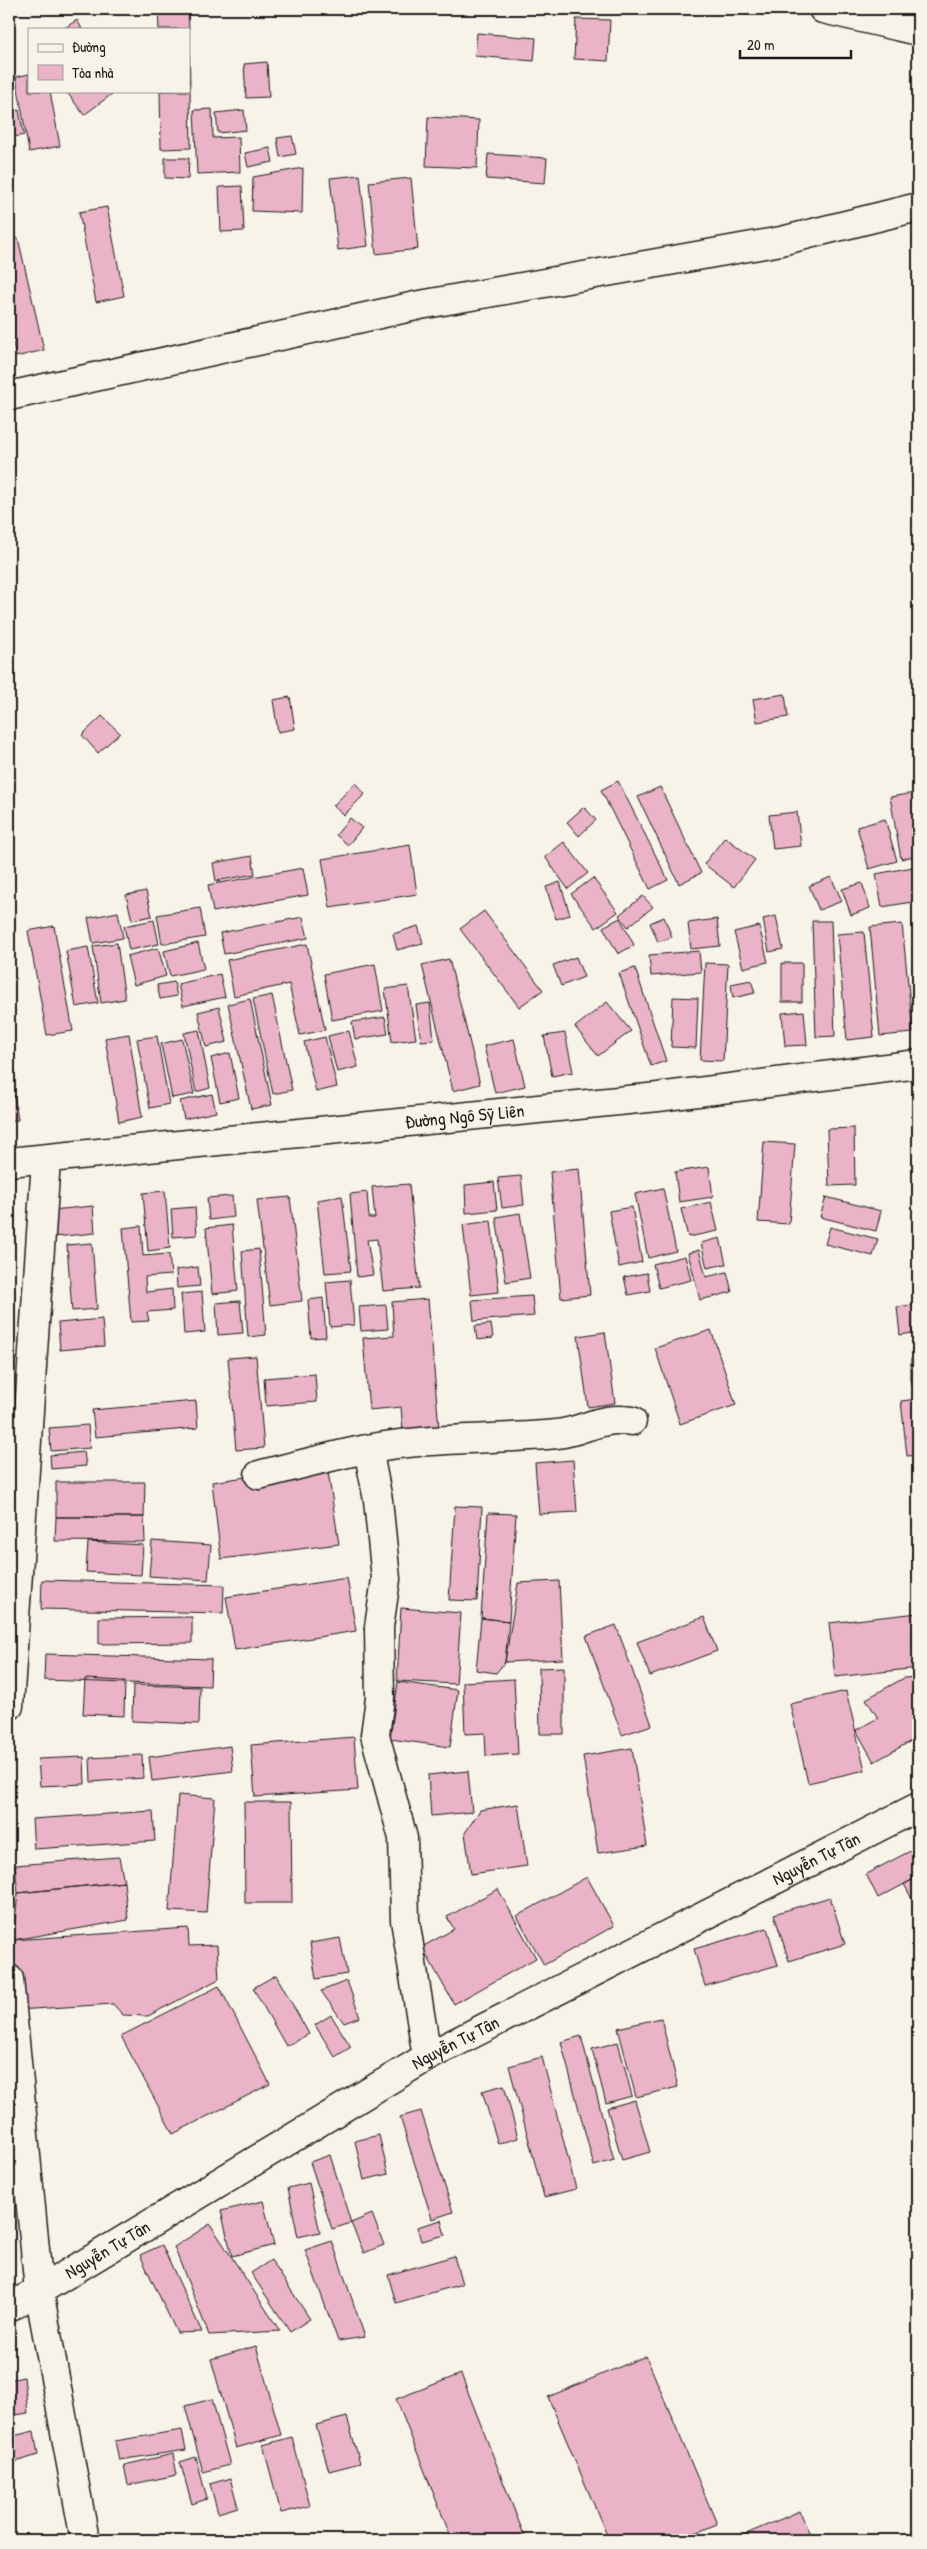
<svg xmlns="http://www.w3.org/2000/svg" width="927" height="2549" viewBox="0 0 927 2549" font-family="'Patrick Hand',sans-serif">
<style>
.building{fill:#eab3c8;stroke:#1c1c1c}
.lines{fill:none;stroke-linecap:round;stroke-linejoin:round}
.minor-casing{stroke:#1c1c1c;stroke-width:31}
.tertiary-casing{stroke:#1c1c1c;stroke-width:31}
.minor{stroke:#f7f3e8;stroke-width:28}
.tertiary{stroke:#f7f3e8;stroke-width:28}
.labels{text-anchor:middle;stroke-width:4;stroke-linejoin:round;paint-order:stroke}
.street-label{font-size:18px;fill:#1c1c1c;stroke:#f7f3e8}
</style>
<rect width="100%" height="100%" fill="#f7f3e8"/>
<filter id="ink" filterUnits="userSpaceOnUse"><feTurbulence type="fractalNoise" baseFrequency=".02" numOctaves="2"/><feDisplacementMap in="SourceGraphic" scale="10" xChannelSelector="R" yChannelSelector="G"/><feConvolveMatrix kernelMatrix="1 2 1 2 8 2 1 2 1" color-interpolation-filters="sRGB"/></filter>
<g filter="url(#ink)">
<path class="building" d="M158,9H188L189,29H159Z
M902,9H918V18L901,12Z
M576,19L610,20L608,61L574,59Z
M77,20L82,29H63Z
M477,33L536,38L534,61L475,56Z
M189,34L191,148L161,149L160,91H189Z
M9,57L15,95L9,96Z
M267,62L269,97L246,98L244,64Z
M29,74V91H50L60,146L29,152L16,77Z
M66,91H110L112,94L84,115Z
M212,109L213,138L239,137L240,172L197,174L194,110Z
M19,110L24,135L9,138V113Z
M244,110L246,130L218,133L216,113Z
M428,117L479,120L477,168L426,166Z
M292,136L296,154L280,157L277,138Z
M270,148L273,162L248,167L245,153Z
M488,154L547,158L545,183L486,179Z
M165,158H189L188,179L165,178Z
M303,168L302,213L252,211L253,177Z
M360,175L368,246L338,250L330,178Z
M411,178L418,249L376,254L369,182Z
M242,186L244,231L221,232L219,187Z
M107,207L124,296L96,302L79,212Z
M18,238L44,350L16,357L9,326V240Z
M785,694L788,717L757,722L753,699Z
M290,697L295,729L278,732L273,700Z
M102,716L120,733L98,753L82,735Z
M618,781L668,880L650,889L601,790Z
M355,783L365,794L344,815L333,806Z
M660,787L701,873L679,884L638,797Z
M914,793L918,815V855L901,859L890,797Z
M584,807L596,820L579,836L567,822Z
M797,812L801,846L773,849L769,815Z
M350,818L362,828L348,845L336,835Z
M885,819L897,861L869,869L857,827Z
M725,837L755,860L734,887L704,864Z
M564,842L588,873L568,889L545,857Z
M410,845L417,894L330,908L322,859Z
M252,856L255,874L216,881L213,863Z
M918,866V901L882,907L876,874Z
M303,868L308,895L213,912L208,885Z
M831,877L842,901L819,910L809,886Z
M593,878L618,912L596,928L571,894Z
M560,882L570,915L556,919L546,887Z
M862,883L870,908L851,915L842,889Z
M146,891L152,916L132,920L126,895Z
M643,896L653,907L628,927L619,915Z
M200,908L205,937L162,944L157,915Z
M484,911L543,990L519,1007L460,929Z
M118,912L123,938L93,943L88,918Z
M776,916L783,949L769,952L763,919Z
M303,917L308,938L224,954L220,933Z
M664,917L672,937L658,942L650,923Z
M620,918L634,945L618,954L603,927Z
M717,919L720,946L691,949L688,923Z
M154,920L159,944L129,950L124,926Z
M812,921H831L835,1036L816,1037Z
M902,924L913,1033L880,1036L870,927Z
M54,926L73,1031L47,1035L28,931Z
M418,926L423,943L397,950L393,934Z
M759,926L768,962L743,968L734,932Z
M864,932L874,1037L847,1040L837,934Z
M117,943L125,999L101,1003L93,946Z
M198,943L204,969L170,976L164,951Z
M307,944L325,1030L300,1035L289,984L234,996L227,960Z
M88,947L98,1003L76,1007L66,951Z
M158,948L166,976L134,985L127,956Z
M699,951L701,972L651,976L649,955Z
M576,957L584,977L561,986L553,965Z
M449,959L480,1084L453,1091L422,965Z
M705,963L728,964L723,1061L700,1060Z
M782,963H802V1002H782Z
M375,964L383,1011L332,1020L324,974Z
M635,968L666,1061L651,1066L619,973Z
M220,974L225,997L183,1006L178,984Z
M751,980L755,993L733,998L731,984Z
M174,982L177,996L160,999L157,985Z
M408,986L416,1039L392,1042L385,989Z
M272,995L292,1090L273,1094L253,999Z
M673,997L698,998L696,1048L671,1047Z
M250,999L272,1105L251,1109L228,1004Z
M607,1002L631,1031L598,1056L575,1027Z
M430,1003L434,1040L421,1041L416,1005Z
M219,1007L227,1042L206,1047L198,1012Z
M804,1011L807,1045L785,1046L782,1013Z
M385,1017L388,1034L355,1039L352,1022Z
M199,1030L210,1088L196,1092L184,1033Z
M349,1031L358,1067L337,1072L328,1036Z
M565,1033L573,1072L552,1076L544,1036Z
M129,1034L142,1117L119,1122L105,1038Z
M157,1036L169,1104L150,1108L137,1039Z
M325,1037L337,1087L316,1092L304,1042Z
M182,1039L194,1094L172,1098L161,1044Z
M514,1039L525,1086L495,1093L484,1046Z
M230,1053L239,1098L220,1102L211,1058Z
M9,1065L18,1120L9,1121Z
M212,1094L216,1112L184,1119L180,1101Z
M854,1128L855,1185L829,1186L827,1129Z
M764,1142L795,1144L789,1224L758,1222Z
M709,1167L713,1197L679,1202L675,1172Z
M579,1169L590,1295L561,1298L550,1172Z
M521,1176L524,1205L502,1208L498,1178Z
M494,1182L497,1210L466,1213L465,1185Z
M409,1184L419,1288L383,1291L377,1239L367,1240L373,1275L357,1277L350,1194L367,1192L369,1218H375L372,1187Z
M663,1188L676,1251L648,1258L635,1194Z
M165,1191L170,1248L148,1251L143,1193Z
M232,1196L234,1217L209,1220L207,1198Z
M342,1196L351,1271L325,1273L317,1200Z
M290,1197L302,1301L270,1305L257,1200Z
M826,1197L881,1211L876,1231L820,1217Z
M711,1202L718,1231L688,1237L681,1209Z
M93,1206L95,1233L54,1237L52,1210Z
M195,1207L197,1235L173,1237L171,1209Z
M632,1207L642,1262L619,1267L609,1211Z
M520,1213L530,1278L506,1282L496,1217Z
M491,1221L499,1292L471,1295L463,1225Z
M232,1225L238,1291L212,1294L206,1228Z
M141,1226L143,1256L169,1254L171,1275L145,1277L146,1292L172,1289L173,1310L147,1312L149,1321L131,1322L123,1228Z
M830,1227L878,1239L873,1256L825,1244Z
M720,1238L726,1264L707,1268L701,1243Z
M92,1243L97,1309L72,1311L67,1245Z
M259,1249L266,1335L248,1337L242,1251Z
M699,1250L706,1277L727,1272L732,1292L700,1300L688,1253Z
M685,1256L691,1280L659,1288L653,1264Z
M198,1267L200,1286L177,1288L176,1270Z
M647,1273L650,1291L628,1295L624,1277Z
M350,1280L354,1325L330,1327L326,1282Z
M202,1292L205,1332L184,1334L181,1294Z
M532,1296L534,1316L474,1321L472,1300Z
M323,1298L326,1337L311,1338L308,1300Z
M428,1299L440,1440L404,1444L401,1407L369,1410L363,1338L394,1336L392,1302Z
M240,1301L243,1333L218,1335L216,1303Z
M918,1304V1332L900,1335L897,1307Z
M386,1305L388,1329L361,1331L359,1307Z
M102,1319L104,1346L60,1350L58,1323Z
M491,1324L493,1338L477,1340L475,1326Z
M711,1330L736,1405L680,1424L655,1348Z
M605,1332L615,1403L588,1407L578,1336Z
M256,1356L264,1448L236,1450L228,1358Z
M911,1359H918V1385H911Z
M315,1374L317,1402L266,1406L264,1378Z
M918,1399V1455L907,1456L901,1401Z
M196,1401L198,1428L95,1437L92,1410Z
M88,1425L90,1448L51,1451L49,1428Z
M84,1452L86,1466L51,1469L50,1455Z
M573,1460L577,1512L539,1514L535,1463Z
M327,1465L339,1544L221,1559L212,1482Z
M56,1482H145L144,1517H56Z
M455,1506L482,1507L477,1601L449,1600Z
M488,1513L516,1514L509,1621L481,1618Z
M56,1517H144L145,1542L55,1541Z
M152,1541L211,1545L208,1580L149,1576Z
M88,1542L143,1545L141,1575L86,1572Z
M347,1578L356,1631L235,1650L226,1597Z
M42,1580L224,1585L223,1613L41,1609Z
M559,1581L563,1659L505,1662L518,1583Z
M401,1608L461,1613L456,1684L397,1681Z
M918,1613V1668L835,1677L829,1623Z
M192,1617V1643L99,1644V1618Z
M704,1617L717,1651L650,1676L637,1642Z
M481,1618L509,1621L505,1662L496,1673L476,1670Z
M616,1625L652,1725L622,1735L586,1636Z
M45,1654L211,1659L210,1686L44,1680Z
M564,1667V1734H540L539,1668Z
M918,1677V1737L874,1762L856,1730L878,1718L866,1699L904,1678Z
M85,1679L125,1681L124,1716L83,1714Z
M514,1679L518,1754L486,1756L485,1733L465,1734L463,1682Z
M398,1682L458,1690L450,1747L390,1739Z
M133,1685L200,1687L199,1724L132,1721Z
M846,1691L865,1770L808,1783L790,1704Z
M354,1737L358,1790L255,1797L251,1745Z
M230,1746L233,1771L152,1781L149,1757Z
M632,1748L647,1846L598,1853L583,1756Z
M142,1755L143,1778L91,1782L90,1758Z
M84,1757L85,1784L40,1786L38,1759Z
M468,1771L472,1812L431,1816L428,1775Z
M178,1795L215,1798L206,1913L169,1911Z
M244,1802H291L292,1903H245Z
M518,1804L527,1866L471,1874L465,1833L480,1810Z
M153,1811L155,1841L34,1849L32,1819Z
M918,1847V1877L878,1898L866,1874Z
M119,1857L124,1882L18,1893L15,1865Z
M587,1877L614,1926L544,1965L517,1916Z
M918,1877V1899L913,1901L904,1884Z
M124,1882L128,1920L13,1940L18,1893Z
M498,1889L536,1958L454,2004L422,1947L454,1929L447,1917Z
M830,1897L845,1944L789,1961L774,1914Z
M188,1928L189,1946L217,1945L219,1979L148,2016L123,2015L113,2004L17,2010L13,1940Z
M767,1928L778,1965L705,1986L694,1949Z
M340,1938L347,1974L316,1979L310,1943Z
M276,1975L309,2034L286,2046L253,1988Z
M347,1981L360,2017L344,2023L321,1991Z
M219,1986L270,2084L173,2134L121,2036Z
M331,2015L351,2047L335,2057L315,2025Z
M661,2018L678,2087L636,2097L618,2028Z
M581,2036L614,2160L594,2166L561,2042Z
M618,2042L632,2096L606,2103L592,2049Z
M542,2057L576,2189L544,2197L509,2066Z
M504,2085L518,2138L498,2144L482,2091Z
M635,2100L650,2152L622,2160L607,2108Z
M421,2111L453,2212L432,2219L400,2117Z
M379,2135L388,2174L364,2180L355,2141Z
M330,2155L351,2223L332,2229L310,2162Z
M309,2183L320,2232L298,2237L288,2188Z
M263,2201L274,2245L232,2256L221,2211Z
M372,2214L384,2245L364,2253L351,2223Z
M441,2220L445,2235L421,2241L417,2227Z
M210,2224L280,2331L209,2335L174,2247Z
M332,2241L365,2337L338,2341L305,2250Z
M162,2245L202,2332L177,2333L140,2255Z
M454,2256L462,2284L396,2303L388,2275Z
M271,2260L310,2319L290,2332L251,2273Z
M256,2346L281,2435L236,2448L211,2359Z
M646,2356L717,2524L679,2540H609L548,2397Z
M461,2374L526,2540H452L396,2399Z
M24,2377L28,2413L9,2416V2380Z
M212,2399L230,2465L203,2472L185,2406Z
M347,2417L360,2463L329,2471L316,2425Z
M182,2430L186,2450L119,2460L115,2441Z
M34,2431L38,2455L9,2464V2437Z
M292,2437L310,2506L281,2513L263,2445Z
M173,2454L177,2475L128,2485L124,2465Z
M196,2457L207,2499L192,2504L180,2462Z
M230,2478L238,2507L218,2513L210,2484Z
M800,2511L812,2540H732Z"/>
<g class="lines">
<defs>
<path id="minor" d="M823,9L918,31
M9,396L420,305L781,241L918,207
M368,1449L378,1500L386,1579L379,1627L380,1698L375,1735L403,1838L405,1920L427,2057
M259,1475C295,1466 331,1456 367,1449C429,1437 494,1440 557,1434C585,1431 599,1416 632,1421
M9,1706L46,1160
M9,1979L39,2291L85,2540"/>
<g id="tertiary">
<path id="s1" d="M9,1162L658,1097L918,1064"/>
<path id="s2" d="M9,2307L39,2291L427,2057L918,1807"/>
</g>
</defs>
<use href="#minor" class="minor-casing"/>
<use href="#tertiary" class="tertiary-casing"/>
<use href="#minor" class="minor"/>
<use href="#tertiary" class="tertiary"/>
</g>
</g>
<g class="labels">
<g class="street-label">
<text dy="6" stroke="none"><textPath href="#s1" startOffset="458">Đường Ngô Sỹ Liên</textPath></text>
<text dy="6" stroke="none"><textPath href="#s2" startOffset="924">Nguyễn Tự Tân</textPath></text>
<text dy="6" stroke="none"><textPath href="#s2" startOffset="519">Nguyễn Tự Tân</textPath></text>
<text dy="6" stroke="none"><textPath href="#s2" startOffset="114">Nguyễn Tự Tân</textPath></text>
</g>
</g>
<rect width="927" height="2549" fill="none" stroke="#f7f3e8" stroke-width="30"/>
<rect x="15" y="15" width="897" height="2519" fill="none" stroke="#1c1c1c" stroke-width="2" filter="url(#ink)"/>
<rect x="28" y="28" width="162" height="65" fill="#f7f3e8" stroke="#9f9d96"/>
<rect x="38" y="44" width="25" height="8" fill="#f7f3e8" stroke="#9f9d96"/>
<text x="72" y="52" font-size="15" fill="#1c1c1c">Đường</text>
<rect x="38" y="65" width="25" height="15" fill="#eab3c8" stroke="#9f9d96"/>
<text x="72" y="78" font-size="15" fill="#1c1c1c">Tòa nhà</text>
<path d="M740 50v8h111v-8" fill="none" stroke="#1c1c1c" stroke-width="2.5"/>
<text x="747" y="50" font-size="15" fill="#1c1c1c" stroke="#f7f3e8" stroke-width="4" paint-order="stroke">20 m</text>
</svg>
